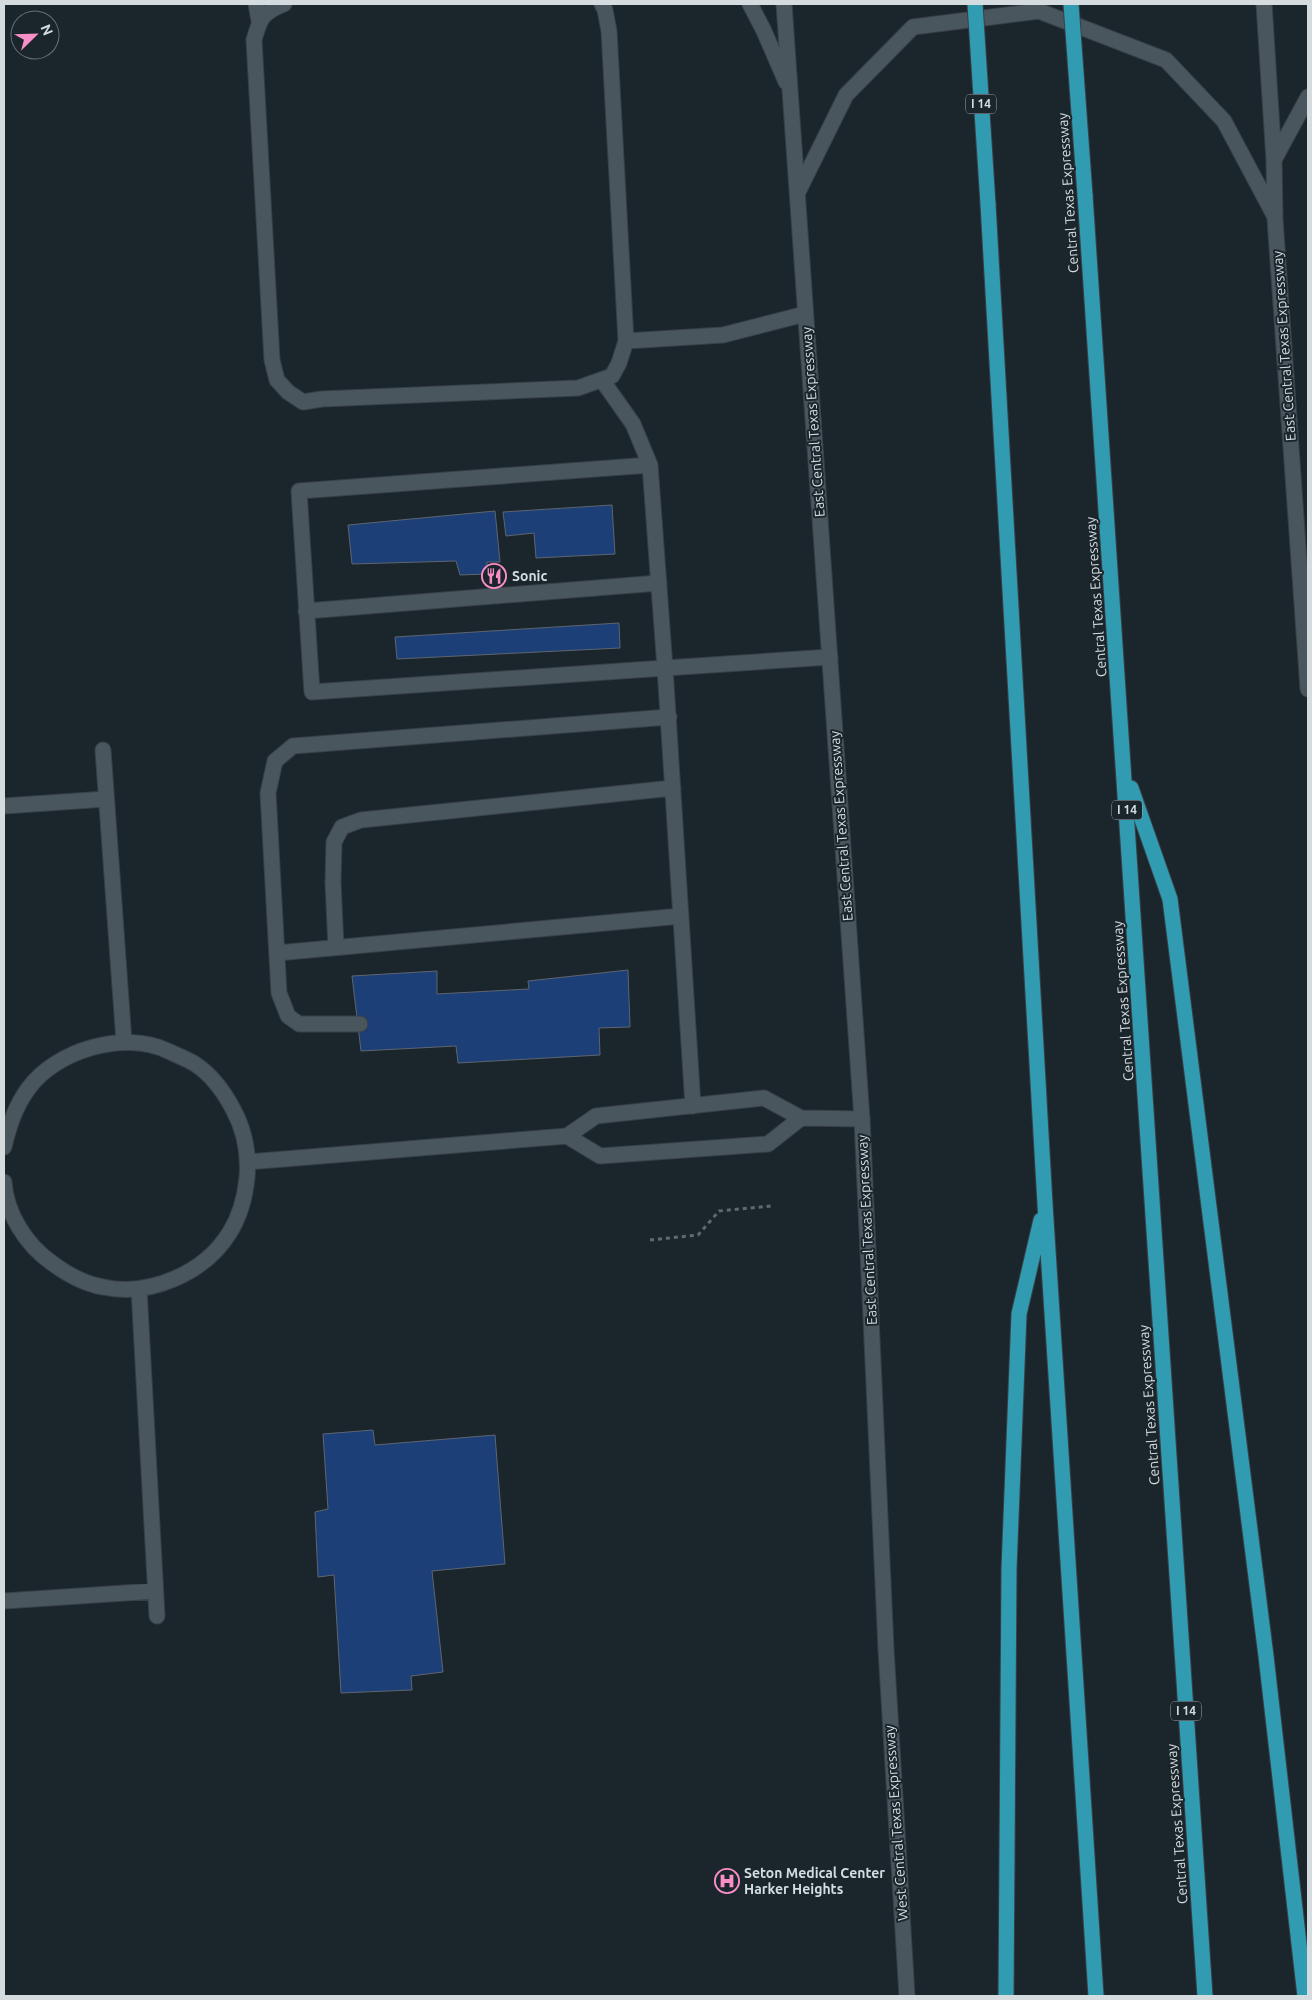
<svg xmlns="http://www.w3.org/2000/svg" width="1312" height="2000" viewBox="0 0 1312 2000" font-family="Ubuntu,sans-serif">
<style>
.building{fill:#1c3f77;stroke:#5e6570}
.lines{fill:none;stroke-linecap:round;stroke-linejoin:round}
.service-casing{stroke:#384046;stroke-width:17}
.secondary-casing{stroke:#384046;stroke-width:17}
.motorway-casing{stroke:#384046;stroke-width:17}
.path{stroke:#60696f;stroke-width:3;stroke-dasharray:4 4;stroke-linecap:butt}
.service{stroke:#4a565e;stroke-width:15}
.secondary{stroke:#4a565e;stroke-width:15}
.motorway{stroke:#309bb1;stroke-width:15}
.motorway-bridge-casing{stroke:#384046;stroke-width:17;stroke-linecap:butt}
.motorway-bridge{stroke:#309bb1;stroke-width:15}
.labels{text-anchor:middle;stroke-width:4;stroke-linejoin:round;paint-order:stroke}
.shield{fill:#1b262c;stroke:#9da5aa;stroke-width:1}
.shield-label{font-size:12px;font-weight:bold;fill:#d5dce0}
.street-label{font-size:14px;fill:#d5dce0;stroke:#1b262c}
.poi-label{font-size:14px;font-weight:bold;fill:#d5dce0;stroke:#1b262c;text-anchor:start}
</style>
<rect width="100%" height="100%" fill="#1b262c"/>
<path class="building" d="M612,505L615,554L536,558L534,533L506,536L503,512Z
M495,511L500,562H487V574L460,575L456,561L352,564L348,525Z
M619,623L620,648L397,659L395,637Z
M628,970L630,1027L599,1028L600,1055L458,1063L456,1046L361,1051L352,976L437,971V994L529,989L528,981Z
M373,1430L375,1445L495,1435L505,1564L432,1571L443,1672L411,1676L412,1690L341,1693L334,1575L318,1577L315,1512L328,1509L323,1434Z"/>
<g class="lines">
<defs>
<path id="service" d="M256,4L259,20
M284,4C262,13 260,18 254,40L272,360L277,380L288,392L303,402L322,399L578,388L612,376L619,363L626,341L609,31L605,10L602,4
M626,341L723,335L805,314
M602,380L633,424L650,465L665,668L830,657
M650,465L299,491L312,692L665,668L693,1106
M306,611L659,583
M103,750L124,1042
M4,806L106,799
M336,947L333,882L334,842L342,827L361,820L673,788
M277,953L681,916
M360,1024H299L288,1016L279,993L268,793L275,761L293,746L669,717
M801,1118L768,1144L600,1156L567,1136L596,1116L764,1098L801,1118L862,1119
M4,1147C9,1126 15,1107 28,1089C56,1050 124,1030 168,1051C176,1055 187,1059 195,1064C212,1075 224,1092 233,1109C245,1131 249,1154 247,1178C245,1197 240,1216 230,1232C205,1273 150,1297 103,1287C84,1284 67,1274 52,1263C26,1245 6,1213 4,1182
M248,1162L567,1136
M139,1289L157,1616
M4,1601L155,1591"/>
<path id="secondary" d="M750,4L764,31L786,82
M784,4L862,1119L886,1649L907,1996
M1264,4L1274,160L1275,219L1308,689
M1274,160L1308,97
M798,192L846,95L913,27L1039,11L1166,60L1224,121L1274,215"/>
<path id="motorway" d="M1085,195L1205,1996
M988,204L1045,1204L1096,1996
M1131,788L1170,899L1266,1656L1305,1996
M1006,1996L1009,1569L1019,1314L1041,1220"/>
</defs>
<use href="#service" class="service-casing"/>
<use href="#secondary" class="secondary-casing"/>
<use href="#motorway" class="motorway-casing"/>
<path class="path" d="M650,1240L698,1235L719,1211L771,1206"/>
<use href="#service" class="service"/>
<use href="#secondary" class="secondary"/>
<use href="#motorway" class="motorway"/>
<defs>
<path id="motorway-bridge" d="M975,4L988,204
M1071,4L1085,195"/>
</defs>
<use href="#motorway-bridge" class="motorway-bridge-casing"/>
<use href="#motorway-bridge" class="motorway-bridge"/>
</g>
<defs>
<symbol id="restaurant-ring" viewBox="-11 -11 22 22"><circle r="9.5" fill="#1b262c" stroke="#fa8fc7" stroke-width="1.5"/><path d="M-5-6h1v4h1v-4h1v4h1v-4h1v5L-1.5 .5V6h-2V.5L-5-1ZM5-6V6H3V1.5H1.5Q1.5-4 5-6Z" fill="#fa8fc7"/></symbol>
<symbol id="hospital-ring" viewBox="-11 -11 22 22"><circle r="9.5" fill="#1b262c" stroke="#fa8fc7" stroke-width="1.5"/><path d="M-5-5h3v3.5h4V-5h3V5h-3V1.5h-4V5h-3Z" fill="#fa8fc7"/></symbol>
</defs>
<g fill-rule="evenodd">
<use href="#restaurant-ring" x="480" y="562" width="28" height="28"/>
<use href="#hospital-ring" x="713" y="1867" width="28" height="28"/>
</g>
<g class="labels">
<g class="shield">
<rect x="966" y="94.5" width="30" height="19" rx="4"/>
<rect x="1112" y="800.5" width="30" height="19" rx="4"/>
<rect x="1171" y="1701.5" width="30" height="19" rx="4"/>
</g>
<g class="shield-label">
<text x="981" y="108">I 14</text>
<text x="1127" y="814">I 14</text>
<text x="1186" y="1715">I 14</text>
</g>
<g class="street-label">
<text transform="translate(1068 193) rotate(-94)" y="5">Central Texas Expressway</text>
<text transform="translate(1284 346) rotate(-94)" y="5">East Central Texas Expressway</text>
<text transform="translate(813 422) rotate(-94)" y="5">East Central Texas Expressway</text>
<text transform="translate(1096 597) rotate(-94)" y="5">Central Texas Expressway</text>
<text transform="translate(841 826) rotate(-94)" y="5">East Central Texas Expressway</text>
<text transform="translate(1123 1001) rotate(-94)" y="5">Central Texas Expressway</text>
<text transform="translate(867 1230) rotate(-93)" y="5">East Central Texas Expressway</text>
<text transform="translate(1149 1405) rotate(-94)" y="5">Central Texas Expressway</text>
<text transform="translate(896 1823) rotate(-94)" y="5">West Central Texas Expressway</text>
<text transform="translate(1177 1824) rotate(-94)" y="5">Central Texas Expressway</text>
</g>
<g class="poi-label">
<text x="512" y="581">Sonic</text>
<text x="744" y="1878">Seton Medical Center<tspan x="744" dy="16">Harker Heights</tspan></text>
</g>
</g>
<rect width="1312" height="2000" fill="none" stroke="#d5dce0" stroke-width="10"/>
<g transform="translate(35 35) rotate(67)"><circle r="24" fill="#1b262c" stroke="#656f74"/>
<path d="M0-4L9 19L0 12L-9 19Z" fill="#fa8fc7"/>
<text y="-8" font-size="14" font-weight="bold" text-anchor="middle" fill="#d5dce0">N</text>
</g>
</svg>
